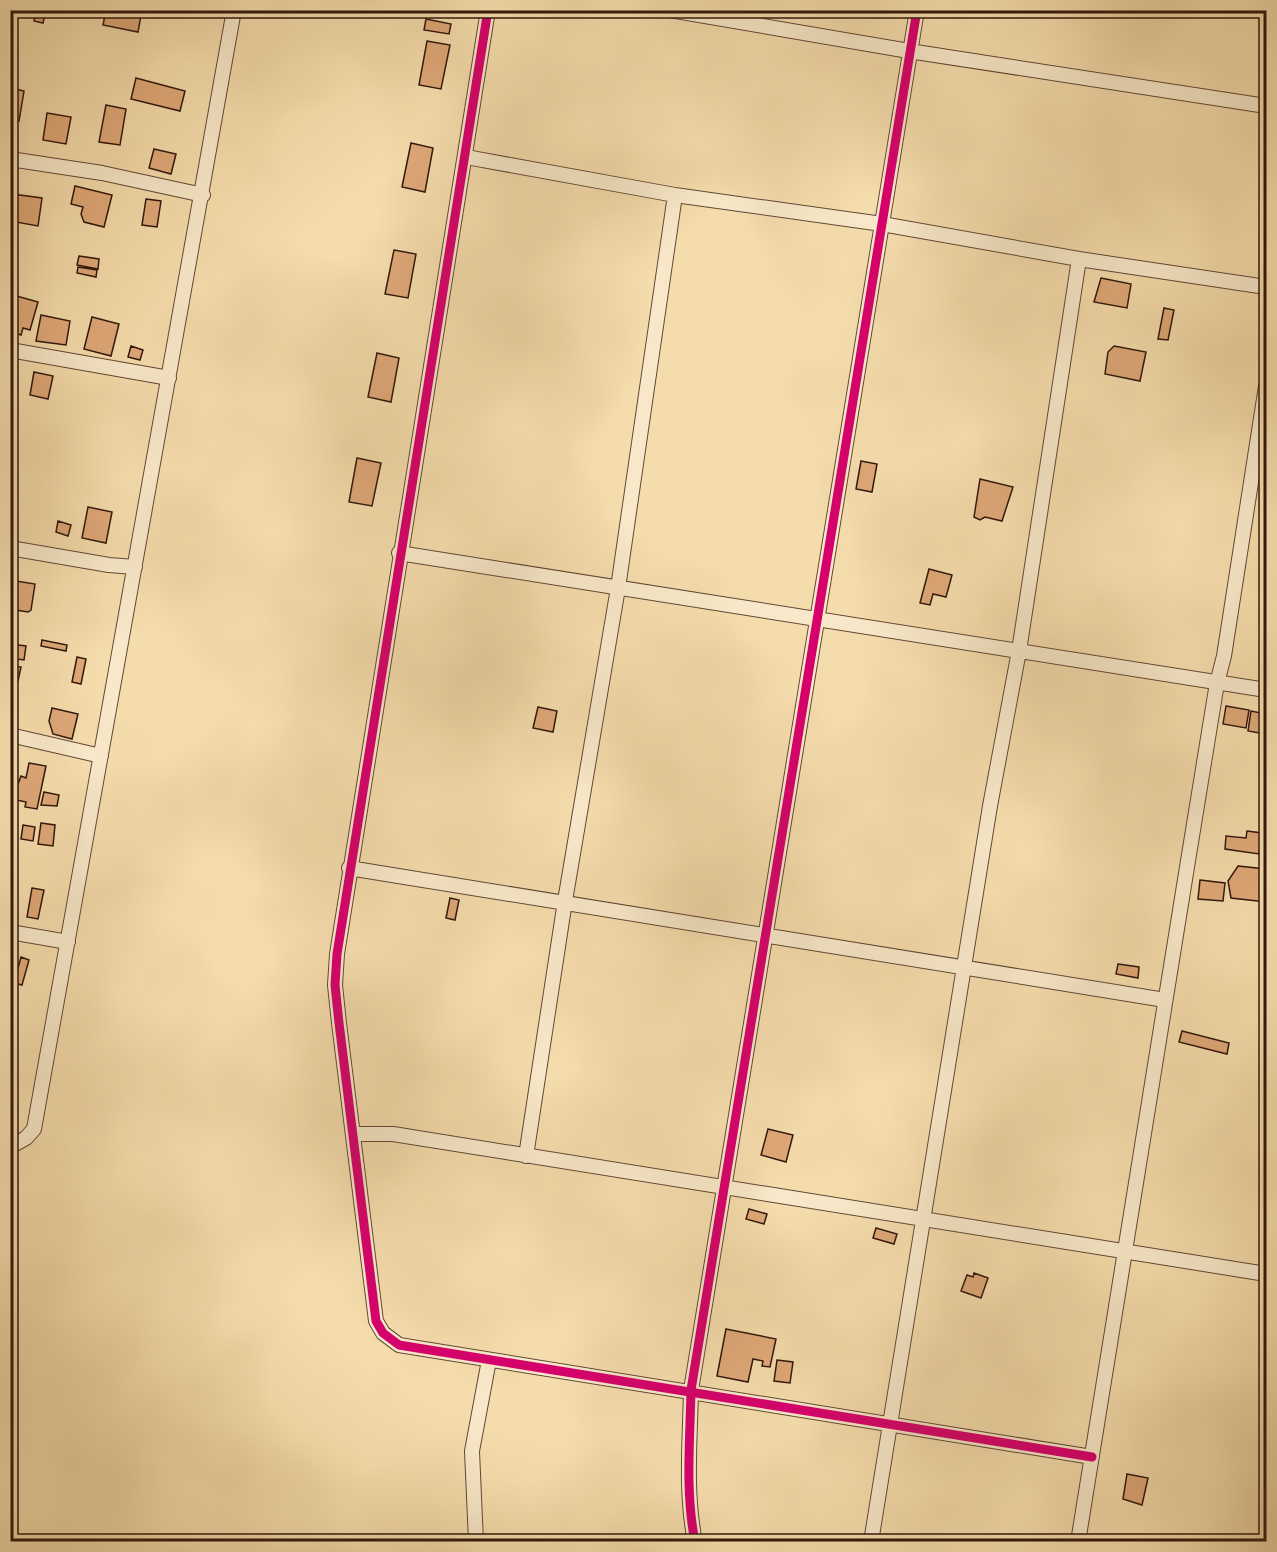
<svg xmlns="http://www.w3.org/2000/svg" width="1277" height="1552" viewBox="0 0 1277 1552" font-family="'Old Standard TT',serif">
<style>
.building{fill:#dfa878;stroke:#31170d;stroke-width:1.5}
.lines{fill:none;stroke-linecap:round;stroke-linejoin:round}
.street-casing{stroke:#624835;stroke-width:16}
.street{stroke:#f8e8c9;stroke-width:14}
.cycleway-casing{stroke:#f8e8c9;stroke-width:13}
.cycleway{stroke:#d6006c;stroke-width:9}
</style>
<rect width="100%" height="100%" fill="#f5dcac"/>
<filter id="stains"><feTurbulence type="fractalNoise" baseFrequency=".00333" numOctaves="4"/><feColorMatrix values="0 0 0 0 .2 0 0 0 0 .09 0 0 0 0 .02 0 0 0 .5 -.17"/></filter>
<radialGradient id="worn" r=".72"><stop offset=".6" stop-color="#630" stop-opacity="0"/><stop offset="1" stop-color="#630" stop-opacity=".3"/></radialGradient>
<path class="building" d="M36,10H46L43,23L34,21Z
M106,10H142L138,32L103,25Z
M426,19L451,24L449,34L424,30Z
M427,41L450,45L441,89L419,85Z
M136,78L185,91L180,111L131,99Z
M12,88L24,91L19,121L10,119Z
M106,105L126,109L120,145L99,142Z
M47,113L71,117L66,144L43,140Z
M411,143L433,148L425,192L402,187Z
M154,149L176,154L171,174L149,168Z
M75,186L112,195L104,227L84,222L81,214L83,207L71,204Z
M12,194L42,198L38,226L10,221Z
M146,199L161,201L157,227L142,225Z
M394,250L416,254L408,298L385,294Z
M79,256L99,259L98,269L77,265Z
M78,267L97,270L96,277L77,273Z
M1101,278L1131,284L1127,308L1094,302Z
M13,295L38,302L30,330L23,328L21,335L12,332L14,325L10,324V303Z
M1164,308L1174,310L1168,340L1158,339Z
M41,315L70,321L66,345L36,341Z
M92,317L119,324L111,356L84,349Z
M131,346L143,350L140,360L128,357Z
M1114,346L1146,352L1140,381L1105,374L1108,352Z
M377,353L399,358L391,402L368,397Z
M34,372L53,376L48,399L30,395Z
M357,458L381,463L372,506L349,502Z
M861,461L877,464L872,492L856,489Z
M980,479L1013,487L1002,521L985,517L980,520L974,517Z
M88,507L112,512L106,543L82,538Z
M58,521L71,525L68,536L56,532Z
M929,569L952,575L946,597L933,594L930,605L920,603Z
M10,580L35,584L31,610L28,612L10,609Z
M42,640L67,645L66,651L41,646Z
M10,644L26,646L24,660L10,658Z
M77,657L86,659L81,684L72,682Z
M10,665L21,667L18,681L10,680Z
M1226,706L1249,710L1246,728L1223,724Z
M538,707L557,711L553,732L533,728Z
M52,708L78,714L72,739L53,734L49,721Z
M1251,711L1266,714V734L1248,731Z
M29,763L46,766L37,809L25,807L26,802L12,799L16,783L18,784L21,776L26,778Z
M44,792L59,795L57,806L41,805Z
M41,823L55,825L53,846L38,844Z
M23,825L35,827L33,841L21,839Z
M1247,831L1262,833L1259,854L1225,849L1226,836L1246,838Z
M1238,866L1266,869V902L1231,898L1228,881Z
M1200,880L1225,883L1223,901L1198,899Z
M32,888L44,890L38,919L27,917Z
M450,898L459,900L455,920L446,918Z
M21,957L29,960L22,985L14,983Z
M1118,964L1139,967L1138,978L1116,974Z
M1182,1031L1229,1043L1227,1054L1179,1042Z
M768,1129L793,1135L786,1162L761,1155Z
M749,1209L767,1214L764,1224L746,1219Z
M876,1228L897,1234L894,1244L873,1238Z
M974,1273L988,1278L981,1298L961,1291L967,1275L973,1277Z
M726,1329L776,1339L770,1367L762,1366L763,1361L753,1359L748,1382L717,1376Z
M777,1360L793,1362L790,1383L774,1381Z
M1127,1474L1148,1478L1142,1505L1123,1499Z"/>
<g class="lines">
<defs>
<path id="street" d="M488,10L337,954L335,985L339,1023L376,1321L383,1333L399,1345L1092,1457
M670,10L909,51L1266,106
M466,157L675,195L882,224L1079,259L1266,287
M10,159L102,173L203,195
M10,350L169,378
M10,548L109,565L135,567
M399,553L1266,690
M10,735L101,756
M349,868L1165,1000
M10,932L68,942
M354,1134H393L1266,1274
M10,1147L26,1138L34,1129L234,10
M526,1156L565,901L618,588L675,195
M476,1542L472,1451L489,1360
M695,1542C685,1491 690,1442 691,1390L917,10
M871,1542L990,806L1019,651L1079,259
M1078,1542C1125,1255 1170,969 1217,683L1224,656L1266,386"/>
</defs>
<use href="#street" class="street-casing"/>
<use href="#street" class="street"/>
<defs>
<path id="cycleway" d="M488,10L337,954L335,985L339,1023L376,1321L383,1333L399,1345L1092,1457
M695,1542C685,1491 690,1442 691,1390L917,10"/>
</defs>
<use href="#cycleway" class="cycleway-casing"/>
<use href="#cycleway" class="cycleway"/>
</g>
<rect width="1277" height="1552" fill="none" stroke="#f5dcac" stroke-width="36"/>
<rect x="12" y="12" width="1253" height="1528" fill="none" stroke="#31170d" stroke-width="3"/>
<rect x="18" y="18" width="1241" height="1516" fill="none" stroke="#31170d" stroke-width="1.5"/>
<rect width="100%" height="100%" filter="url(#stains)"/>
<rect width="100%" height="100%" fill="url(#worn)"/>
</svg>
